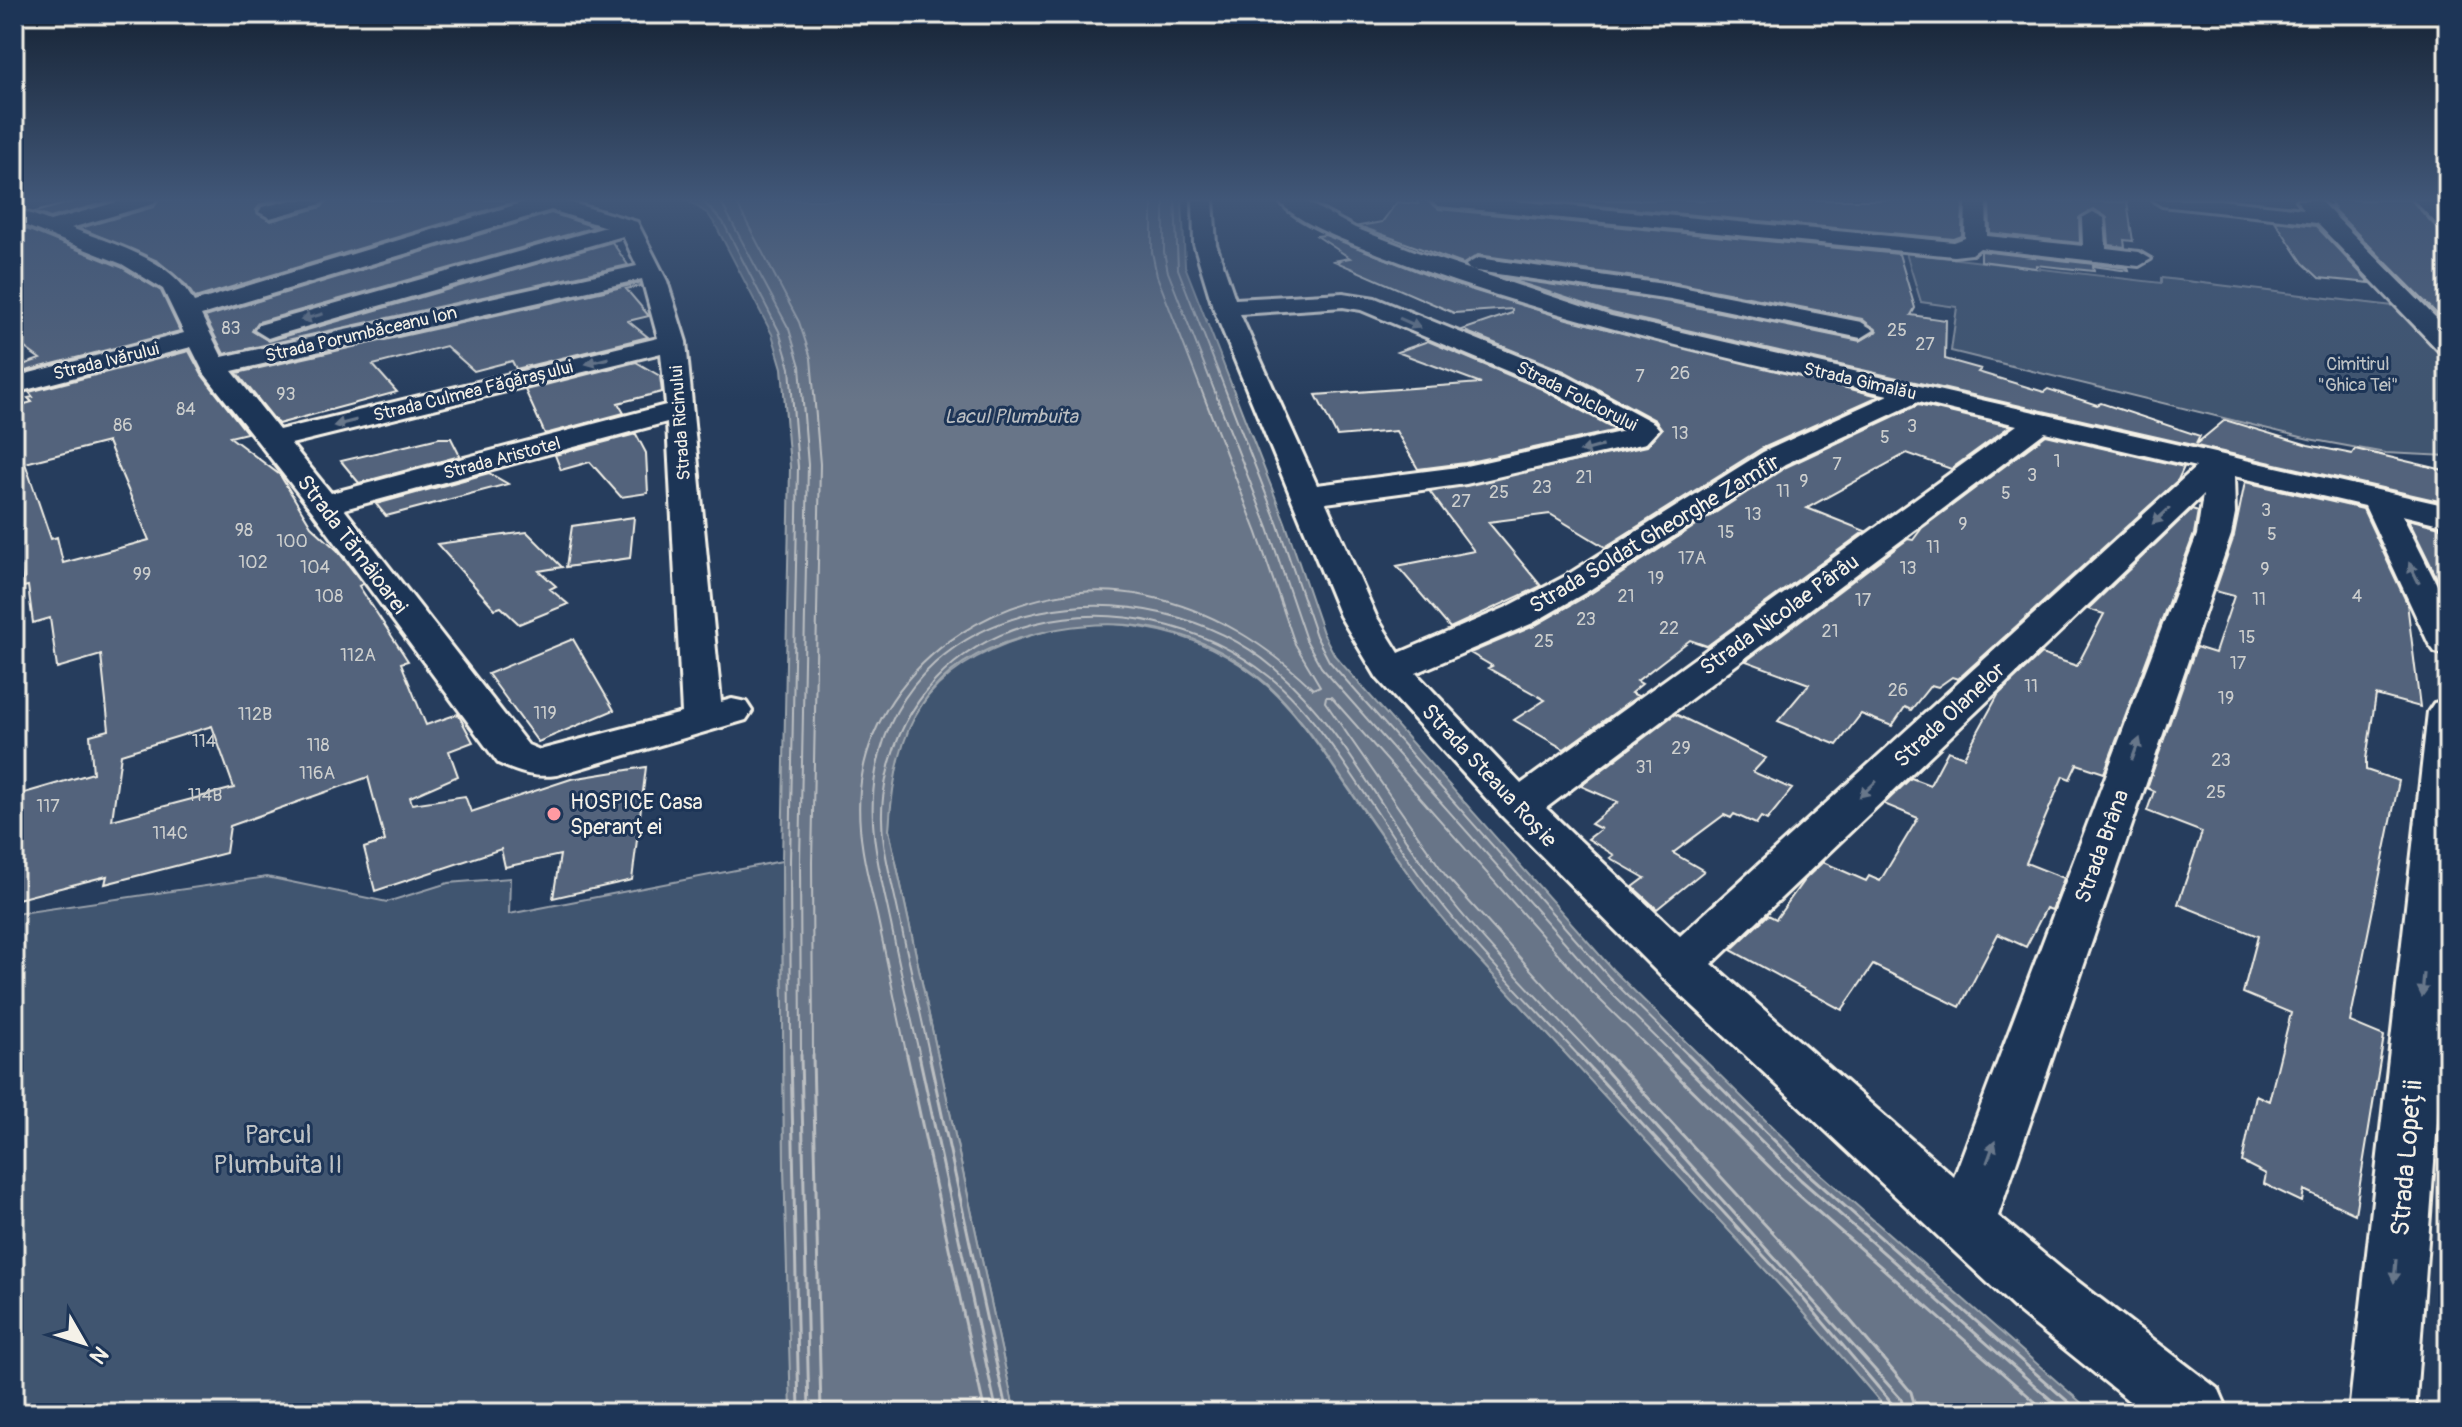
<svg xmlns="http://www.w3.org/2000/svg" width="2462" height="1427" viewBox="0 0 2462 1427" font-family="Pangolin,sans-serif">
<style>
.green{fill:#40546f;stroke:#9aa2ac;stroke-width:2}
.water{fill:#677588;stroke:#9fa7ae;stroke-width:2}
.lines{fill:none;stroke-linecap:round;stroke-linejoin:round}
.shore-far1{stroke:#bcbfc2;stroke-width:2}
.shore{stroke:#bcbfc2;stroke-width:3}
.building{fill:#52647b;stroke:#f4f1e8;stroke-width:2;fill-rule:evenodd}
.minor-casing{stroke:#f4f1e8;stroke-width:6}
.minor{fill:#1d3557;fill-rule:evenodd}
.oneway{fill:#68778a}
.poi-dot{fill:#ff9aa2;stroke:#1d3557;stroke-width:3}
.labels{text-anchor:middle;stroke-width:6;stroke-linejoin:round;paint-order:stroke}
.number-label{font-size:18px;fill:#cccecd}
.far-street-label{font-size:18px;fill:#f4f1e8;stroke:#1d3557}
.far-park-label{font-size:18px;fill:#bec2c4;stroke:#1d3557}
.far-water-label{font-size:20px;font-style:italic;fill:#bcbfc2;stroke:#1d3557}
.street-label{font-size:22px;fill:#f4f1e8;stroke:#1d3557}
.poi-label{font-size:22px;fill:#f4f1e8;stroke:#1d3557;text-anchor:start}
.near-park-label{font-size:26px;fill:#bec2c4;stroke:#1d3557}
.near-street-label{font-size:26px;fill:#f4f1e8;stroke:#1d3557}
</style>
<rect width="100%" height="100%" fill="#263d5d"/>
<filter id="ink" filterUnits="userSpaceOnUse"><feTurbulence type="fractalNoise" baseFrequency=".0125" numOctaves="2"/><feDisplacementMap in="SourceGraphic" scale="16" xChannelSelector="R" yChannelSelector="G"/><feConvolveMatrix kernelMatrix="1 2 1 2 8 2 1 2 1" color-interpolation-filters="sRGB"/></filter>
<g filter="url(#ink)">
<path class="green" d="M1906,253L2161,283V278L2393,306L2448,362V456L2385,453L2309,439L1951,351L1957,307L1921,302Z
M1091,622C1139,625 1184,632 1226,656C1283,687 1316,742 1352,794C1386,843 1419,891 1457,936L1794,1301L1890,1413H1015L889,830C890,812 889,793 893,775C911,670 998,637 1091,622Z
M782,861L784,1164L793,1413H14V914L267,877L387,902L448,883L510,878L509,914Z"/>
<path class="water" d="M687,200H1182L1185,266L1285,522L1323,633L1335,656L1613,970L1813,1167L2093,1413H1890L1794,1301L1457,936C1416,888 1382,836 1346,784C1322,750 1299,713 1267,684C1191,617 1097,611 1005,643C915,673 894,745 889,830L1015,1413H791L784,1164L782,861L790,467L782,368L772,334L716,226L708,214Z"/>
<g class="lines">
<path class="shore-far1" d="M702,200L723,222L779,331L790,368L798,467L790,861L791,1057
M720,200L789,329L800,366L808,465L800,861L801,1057
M735,200L799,322L811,358L820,464L812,862L813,1057
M1164,200V252L1168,272L1268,528L1306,640L1321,667L1601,983L1676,1057
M1175,200L1178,269L1278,525L1316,636L1329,661L1608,976L1690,1057
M907,1057C897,1010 887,963 877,915C867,874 856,833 860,790C873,657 1020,570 1146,596C1212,610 1265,643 1313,689L1320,686L1295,644L1257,533L1157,276L1152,252V200
M920,1057C910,1013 900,969 891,924C880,872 866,825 876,771C909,589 1150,562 1274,668C1340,724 1378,805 1430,874C1479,939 1538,998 1594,1057
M930,1057C920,1010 909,963 899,916C891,876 878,838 883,798C907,603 1134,568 1270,677C1325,721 1375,814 1418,873C1466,939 1524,997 1580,1057
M1610,1057L1446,876L1325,702L1326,697H1331L1592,992L1658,1057"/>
<path class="shore" d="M791,1055L799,1413
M801,1055L809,1413
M813,1055L821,1413
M907,1055L985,1413
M919,1055L997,1413
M929,1055L1007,1413
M1578,1055L1800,1295L1893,1405L1895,1413
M1592,1055L1901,1399L1905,1413
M1609,1055L1816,1280L1911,1392L1917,1413
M1656,1055L1792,1189L2048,1413
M1674,1055L1801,1180L2066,1413
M1688,1055L1807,1173L2081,1413"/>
</g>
<path class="building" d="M80,200H114L50,218L35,212Z
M159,200H279L261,204L256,210L271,221L322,207L327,200H521L195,298L186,285L158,261L80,228L154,207Z
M1418,200H1426L1439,209L1899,254L1915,308L1911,315L1946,320L1945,359L1981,369L1978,372L2044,392L2048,389L2097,405L2101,403L2200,436L2196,444L2225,420L2308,445L2352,454L2355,449L2448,471V503L1612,313L1506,278L1670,302L1860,341L1877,331L1862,319L1671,282L1478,255L1463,264L1359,226L1382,222L1397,202L1418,204Z
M1533,200H1963L1962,236L1954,239Z
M1989,200L2127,202L2133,241L2124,240L2125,247L2109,245L2107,218L2094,209L2079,218L2080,243L1990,233Z
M2329,200H2411L2438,229L2448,231V325L2330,206L2334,207Z
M551,213L595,227L258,322L252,331L269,341L612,242L628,265L224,354L205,317Z
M2275,221L2316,226L2370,283L2319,278L2303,263Z
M14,224L121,267L161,291L180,331L14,374V368L40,359L14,340Z
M1325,235L1440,280L1567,319L1879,396L1761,449L1605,547L1550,514L1488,522L1541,586L1450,628L1397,566L1474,551L1430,492L1647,446L1662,429L1655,420L1564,371L1462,330L1512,313V309L1454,313L1334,261L1350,258L1317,236Z
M1981,251L2128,268L2129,271L2093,266L2094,271L2036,265V268L1981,261Z
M640,283L641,286L626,289L649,316L628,321L648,337L516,369L512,361L474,371L446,346L373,365L397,392L278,424L237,373Z
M1428,341L1542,389L1617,430L1465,463L1418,469L1396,431L1337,436L1316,395L1481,383L1397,352Z
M189,351L202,375L247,433L230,437L280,475L311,526L337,550L363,584L359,586L408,661L401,663L426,725L458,714L473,742L449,751L458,776L410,797L412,804L465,796L471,812L571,779L646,767L632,880L553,898L560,855L505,867L501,849L375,891L364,848L385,841L368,777L230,826L226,853L105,884L107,876L14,900V796L93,773L90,735L109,730L101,655L57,668L50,618L33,623L28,586L23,587L20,565L14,567V407L32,402L28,398L33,397L29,392ZM108,442L149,540L63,563L57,537L51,539L25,463ZM212,726L234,788L112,820L121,754Z
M636,362L660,376L662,392L618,403L624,413L545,434L525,390Z
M1918,405L2010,426L1951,469L1907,453L1807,508L1865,531L1707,646L1690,640L1637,681L1642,684L1631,693L1638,696L1564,749L1514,720L1545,700L1488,668L1492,666L1470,653L1534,626L1590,594L1786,467Z
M636,434L646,453L648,493L621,497L590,462L561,470L555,455Z
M2046,435L2184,467L2178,480L1958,679L1952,677L1938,687L1931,685L1911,710L1905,707L1892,726L1861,714L1837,745L1778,721L1809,684L1746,661L1908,539L1913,540L1922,528Z
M439,438H451L460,456L359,483L341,461Z
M489,473L508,484L386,516L376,504Z
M2245,482L2363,509L2407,603L2420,707L2376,695L2366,759V770L2399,781L2350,1022L2384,1036L2355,1214L2304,1190L2302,1202L2264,1184L2266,1174L2242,1162L2256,1095L2269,1101L2291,1013L2243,993L2258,936L2178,904L2202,832L2147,811L2154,791L2147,788L2196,647L2215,653L2234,596L2215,591L2234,536Z
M2192,509L2198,511L2194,534L2104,773L2077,764L2070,779L2063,776L2026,863L2064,878L2052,910L2046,908L2026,947L1998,934L1960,1007L1873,965L1842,1010L1731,950L1768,915L1776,919L1804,880L1823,862L1866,881L1869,876L1880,881L1918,818L1884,804L1911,778L1930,785L1948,751L1964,757L1998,695L2041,654L2077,666L2104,614L2088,609Z
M634,517L630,558L566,567L572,526Z
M2408,519L2448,529V594H2445Z
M527,532L562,567L539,571L556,586L550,589L568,604L519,624L501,607L495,609L437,544Z
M573,639L614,710L538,742L488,674Z
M1675,714L1766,758L1753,772L1792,789L1767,820L1761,817L1756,824L1734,814L1731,818L1724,815L1673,853L1704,871L1657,909L1633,887L1645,878L1610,858L1614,855L1588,839L1601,829L1591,824L1618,802L1581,786Z"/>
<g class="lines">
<defs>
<path id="minor" d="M124,200H156L153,204L71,228C114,245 171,258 194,302L531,200H562L637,222L667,281L686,342L721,702L732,699L746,702L752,711L746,720L557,775C534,778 519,773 498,763L313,512L204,373L191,347L14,393V377L184,333L163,289L122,264L14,221V208L50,221ZM551,210L606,227L259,325L255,330L268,338L277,335L623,236L637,266L222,357L201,315ZM642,279L658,338L279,430L232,371ZM661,353L666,405L331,493L291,444ZM667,422L682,713L540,750L528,745L344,509Z
M291,200H324L321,204L270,218L259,212L262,207Z
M1193,200H1213L1216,244L1235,299L1343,293L1375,298L1563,374L1654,423L1659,429L1646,443L1466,484L1326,503L1376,616L1399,653L1507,607L1564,577L1763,452L1888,395C1716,355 1545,318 1379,254C1353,243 1294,223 1279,200H1303L1355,228L1417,252L1611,316L2448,506V526L2402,515L2448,607V655L2435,652L2429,644L2365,506L2234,476L2235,514L2231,535L1998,1216L2064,1271L2219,1390L2229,1413H2144L2020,1313L1663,978L1503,817L1377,678L1340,616L1213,307L1194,244ZM1343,307L1361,310L1543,386L1625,431L1466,466L1317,485L1240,314ZM1918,402L2017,425L1521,784L1416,673L1533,623L1588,591L1785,464ZM2045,432L2196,467L1680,936L1546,808ZM2203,495L2197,535L1954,1177L1712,964Z
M1429,200H1503L1954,242L1965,238L1966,200H1986L1987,236L2083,246L2082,218L2093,212L2104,218L2106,248L2139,252L2151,259L2139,266L1980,248L1972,254L1954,256L1439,206Z
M2152,200H2219L2304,209L2297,200H2319L2448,330V353L2439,351L2317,223L2162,206Z
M2414,200H2436L2448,211V228L2440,227Z
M1478,258L1671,285L1861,322L1874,330L1861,338L1671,299L1470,270L1466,265Z
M2448,700V977L2415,1413H2349L2428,712L2434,703Z"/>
</defs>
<use href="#minor" class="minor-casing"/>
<use href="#minor" class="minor"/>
</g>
<defs><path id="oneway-solid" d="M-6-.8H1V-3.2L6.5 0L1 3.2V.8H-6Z" transform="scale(2)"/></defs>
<g class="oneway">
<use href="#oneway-solid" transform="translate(312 317) rotate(164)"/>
<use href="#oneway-solid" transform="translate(1410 323) rotate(24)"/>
<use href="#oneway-solid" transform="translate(597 361) rotate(166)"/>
<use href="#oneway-solid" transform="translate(345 423) rotate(166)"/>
<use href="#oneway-solid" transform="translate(1591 449) rotate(165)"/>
<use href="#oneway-solid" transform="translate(2161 516) rotate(137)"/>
<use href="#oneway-solid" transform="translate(2414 573) rotate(-116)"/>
<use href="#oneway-solid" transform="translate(2136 749) rotate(-70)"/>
<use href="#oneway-solid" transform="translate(1868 789) rotate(137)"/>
<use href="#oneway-solid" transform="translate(2423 985) rotate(95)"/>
<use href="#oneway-solid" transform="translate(1991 1152) rotate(-70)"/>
<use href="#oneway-solid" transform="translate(2395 1271) rotate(95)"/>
</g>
</g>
<linearGradient id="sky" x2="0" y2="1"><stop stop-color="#152233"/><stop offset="0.5" stop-color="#415778"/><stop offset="1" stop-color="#415778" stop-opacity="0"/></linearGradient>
<rect width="2462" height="400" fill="url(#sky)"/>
<circle class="poi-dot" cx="554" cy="814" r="8"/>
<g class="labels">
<g class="number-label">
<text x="231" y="334">83</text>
<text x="1897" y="336">25</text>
<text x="1925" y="350">27</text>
<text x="1680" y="379">26</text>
<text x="1640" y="382">7</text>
<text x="286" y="400">93</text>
<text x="186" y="415">84</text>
<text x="123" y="431">86</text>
<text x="1912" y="432">3</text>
<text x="1680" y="439">13</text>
<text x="1885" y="443">5</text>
<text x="2057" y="467">1</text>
<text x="1837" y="470">7</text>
<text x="2032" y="481">3</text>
<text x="1584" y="483">21</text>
<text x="1804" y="487">9</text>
<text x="1542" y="493">23</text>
<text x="1783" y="497">11</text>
<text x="1499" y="498">25</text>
<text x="2006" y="499">5</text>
<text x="1461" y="507">27</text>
<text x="2266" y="516">3</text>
<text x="1753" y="520">13</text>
<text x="1963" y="530">9</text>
<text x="244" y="536">98</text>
<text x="1726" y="538">15</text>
<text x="2272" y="540">5</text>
<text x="292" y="547">100</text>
<text x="1933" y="553">11</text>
<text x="1692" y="564">17A</text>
<text x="253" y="568">102</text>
<text x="315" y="573">104</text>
<text x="1908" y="574">13</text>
<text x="2265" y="575">9</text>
<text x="142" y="580">99</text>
<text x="1656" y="584">19</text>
<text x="329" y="602">108</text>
<text x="1626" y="602">21</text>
<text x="2357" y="602">4</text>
<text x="2259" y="605">11</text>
<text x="1863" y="606">17</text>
<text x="1586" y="625">23</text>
<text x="1669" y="634">22</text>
<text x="1830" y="637">21</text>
<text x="2247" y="643">15</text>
<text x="1544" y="647">25</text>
<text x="358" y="661">112A</text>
<text x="2238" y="669">17</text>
<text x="2031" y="692">11</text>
<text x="1898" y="696">26</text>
<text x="2226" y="704">19</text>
<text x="545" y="719">119</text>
<text x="255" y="720">112B</text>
<text x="204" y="747">114</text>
<text x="318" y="751">118</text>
<text x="1681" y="754">29</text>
<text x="2221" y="766">23</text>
<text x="1644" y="773">31</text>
<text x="317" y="779">116A</text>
<text x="2216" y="798">25</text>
<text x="205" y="801">114B</text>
<text x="48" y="812">117</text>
<text x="170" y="839">114C</text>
</g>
<g class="far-street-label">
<text transform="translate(361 334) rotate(-13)" y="6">Strada Porumbăceanu Ion</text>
<text transform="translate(106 361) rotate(-14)" y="6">Strada Ivărului</text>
<text transform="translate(1860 381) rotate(13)" y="6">Strada Gimalău</text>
<text transform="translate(473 391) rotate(-14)" y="6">Strada Culmea Făgărașului</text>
<text transform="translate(1577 396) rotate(27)" y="6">Strada Folclorului</text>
<text transform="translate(680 423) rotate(-94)" y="6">Strada Ricinului</text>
<text transform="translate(502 458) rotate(-15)" y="6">Strada Aristotel</text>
</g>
<g class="far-park-label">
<text x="2358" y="370">Cimitirul<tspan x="2358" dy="21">"Ghica Tei"</tspan></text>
</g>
<g class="far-water-label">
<text x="1011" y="423">Lacul Plumbuita</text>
</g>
<g class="street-label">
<text transform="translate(1654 533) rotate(-31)" y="8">Strada Soldat Gheorghe Zamfir</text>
<text transform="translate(353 544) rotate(53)" y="8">Strada Tămâioarei</text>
<text transform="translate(1779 614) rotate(-36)" y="8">Strada Nicolae Pârâu</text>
<text transform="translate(1949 714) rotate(-43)" y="8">Strada Olanelor</text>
<text transform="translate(1490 775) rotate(47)" y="8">Strada Steaua Roșie</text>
<text transform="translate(2101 846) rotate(-70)" y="8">Strada Brâna</text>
</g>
<g class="poi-label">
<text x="570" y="809">HOSPICE Casa<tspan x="570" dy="25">Speranței</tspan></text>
</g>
<g class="near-park-label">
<text x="278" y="1143">Parcul<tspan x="278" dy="30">Plumbuita II</tspan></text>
</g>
<g class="near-street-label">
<text transform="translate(2406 1158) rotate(-85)" y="9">Strada Lopeții</text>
</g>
</g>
<rect width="2462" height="1427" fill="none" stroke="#1d3557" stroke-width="48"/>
<rect x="24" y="24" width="2414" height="1379" fill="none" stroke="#f4f1e8" stroke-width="3" filter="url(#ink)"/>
<g transform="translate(84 1343) rotate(129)" stroke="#1d3557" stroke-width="6" paint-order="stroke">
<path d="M0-6L14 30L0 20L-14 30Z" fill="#f4f1e8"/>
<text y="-12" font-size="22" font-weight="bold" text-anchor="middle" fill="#f4f1e8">N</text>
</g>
</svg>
